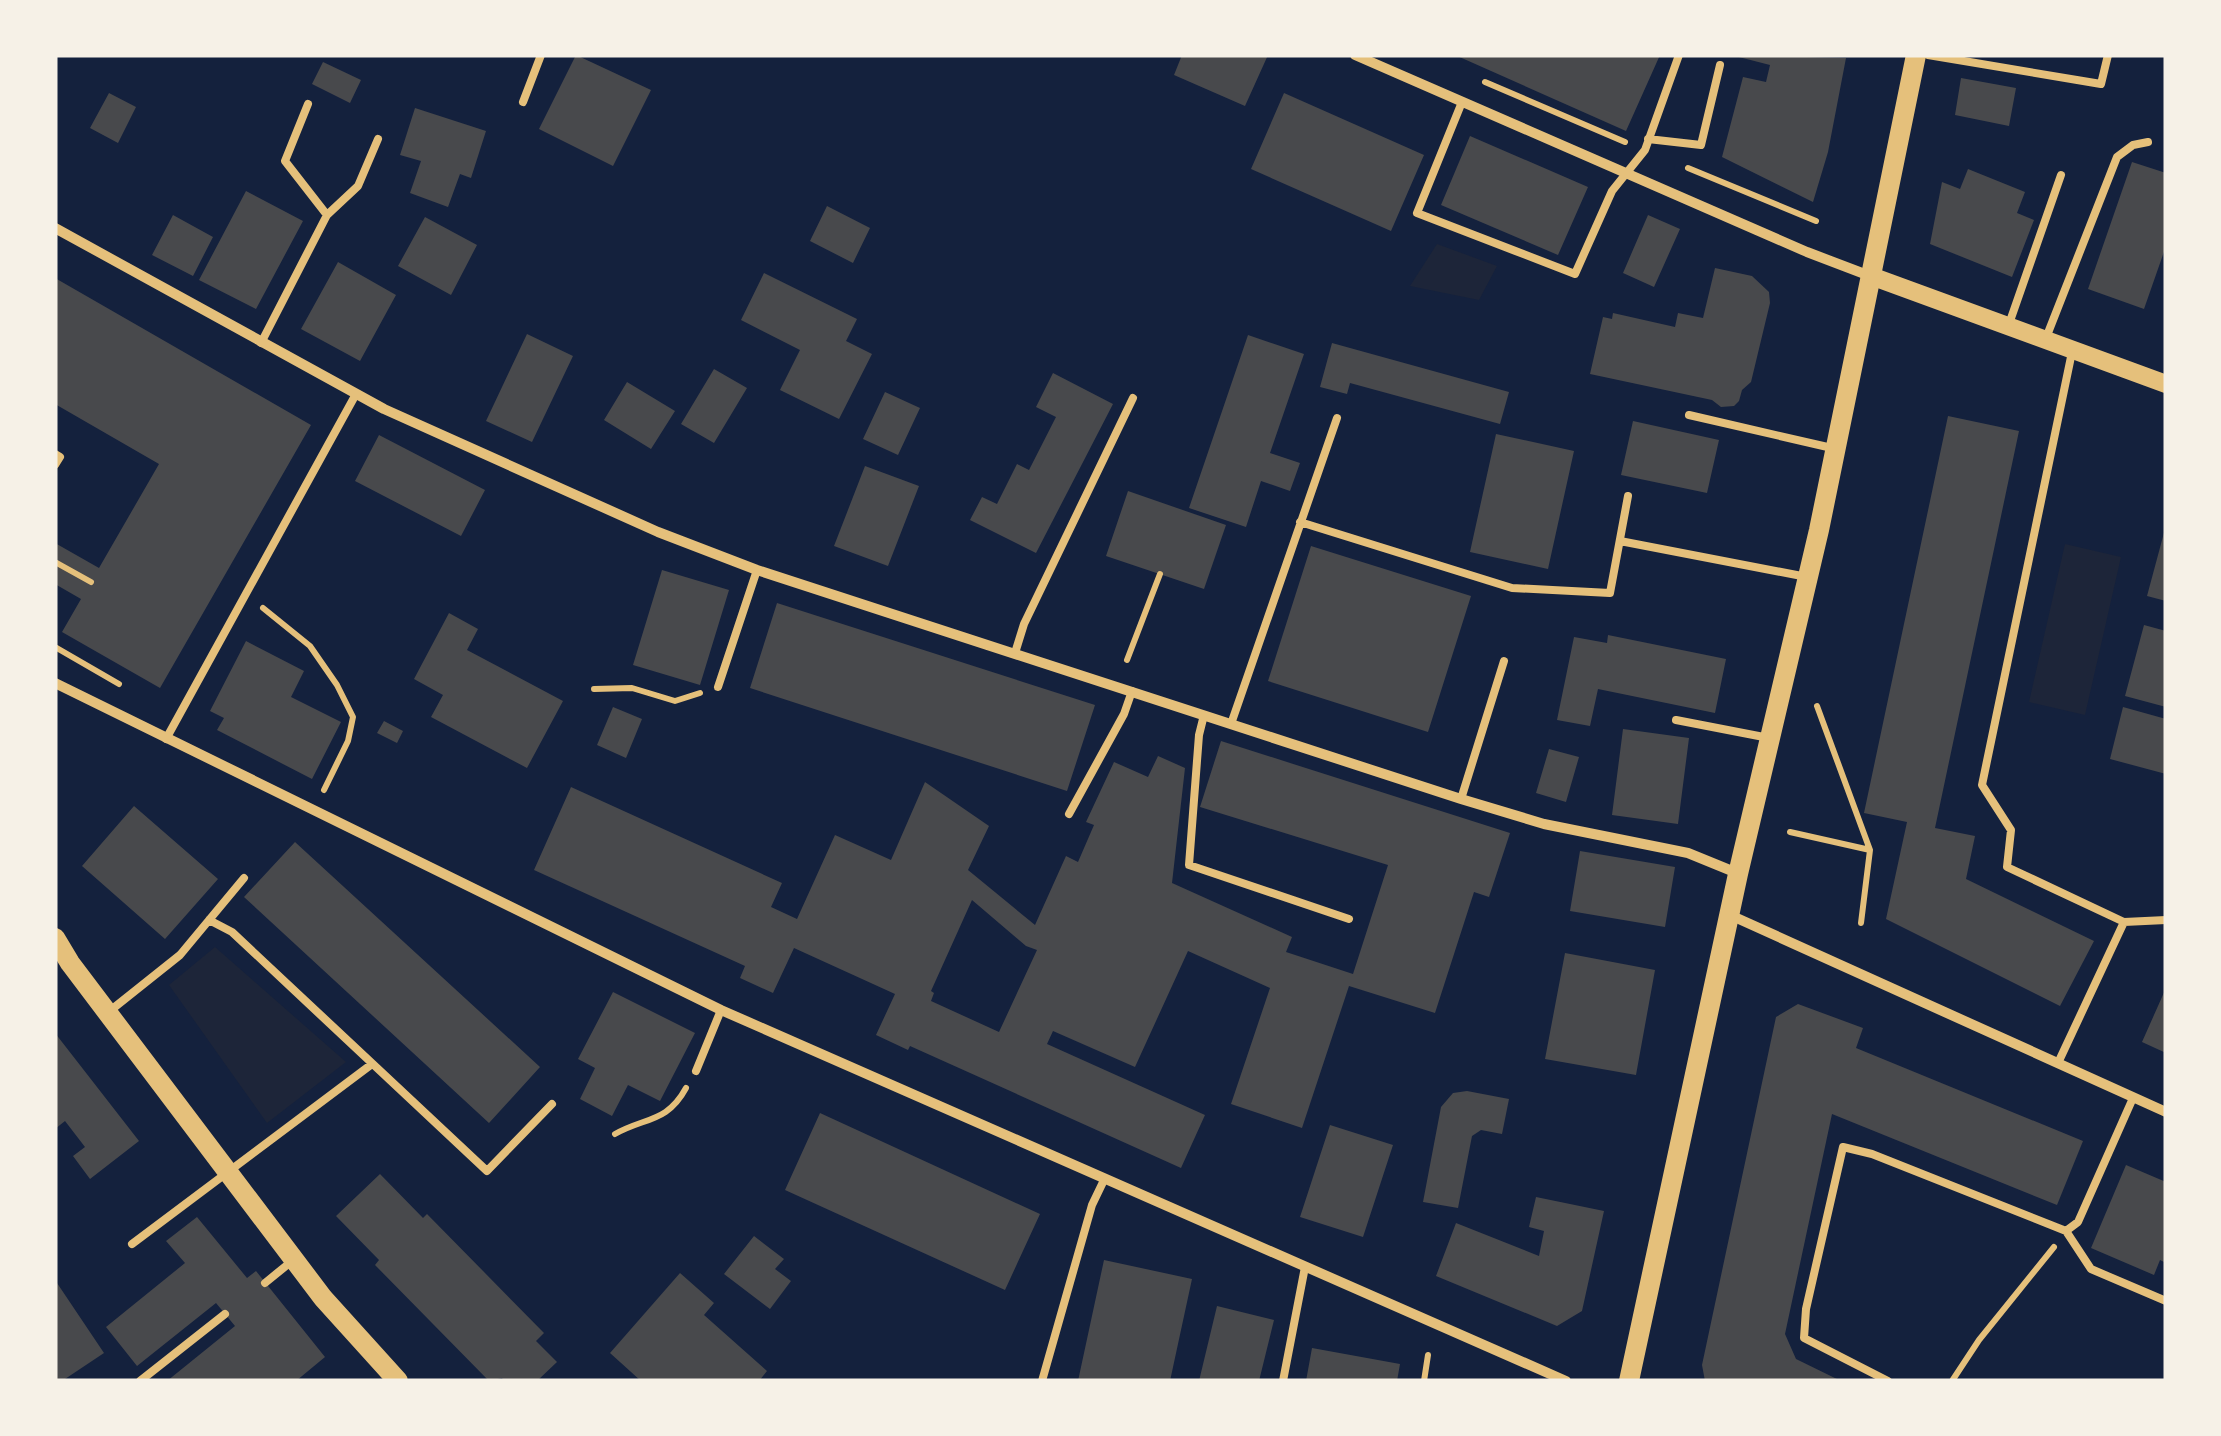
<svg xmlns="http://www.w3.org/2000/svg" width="2221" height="1436" viewBox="0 0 2221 1436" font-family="Montserrat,sans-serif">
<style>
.green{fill:#1d2539}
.building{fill:#48494c;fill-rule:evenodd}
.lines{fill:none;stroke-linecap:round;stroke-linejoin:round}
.path{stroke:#e5c07b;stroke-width:6}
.service{stroke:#e5c07b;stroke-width:8}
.minor{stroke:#e5c07b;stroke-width:10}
.tertiary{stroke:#e5c07b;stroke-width:18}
.secondary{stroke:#e5c07b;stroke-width:20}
</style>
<rect width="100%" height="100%" fill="#14213d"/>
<path class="green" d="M1437,244L1497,266L1479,300L1410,286Z
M2065,544L2121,557L2085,715L2029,702Z
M215,947L346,1062L267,1123L169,985Z"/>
<path class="building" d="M576,55L651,90L613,166L539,129Z
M1182,55H1268L1245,106L1174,75Z
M1455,55H1660L1626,131Z
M1731,55L1846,58L1828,152L1813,202L1722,157L1743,77L1766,82L1770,65Z
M323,62L361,80L350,103L312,84Z
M1961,78L2016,88L2009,126L1955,115Z
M109,93L136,107L118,143L90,128Z
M1284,93L1424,155L1391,231L1251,169Z
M415,108L486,131L471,178L460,174L448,207L410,193L421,161L400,155Z
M1470,136L1588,187L1558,255L1441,205Z
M2132,162L2166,173V246L2144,309L2088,289Z
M1968,169L2025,192L2017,213L2034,220L2012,277L1930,244L1942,182L1960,189Z
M246,191L303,221L256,309L199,280Z
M827,206L870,228L853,263L810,241Z
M173,215L213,237L193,276L152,255Z
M1648,215L1680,229L1654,287L1623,273Z
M425,217L477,245L451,295L398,266Z
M338,262L396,295L360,361L301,329Z
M1715,268L1752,276L1769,292L1770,303L1751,382L1742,390L1739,401L1734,406L1721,407L1712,400L1590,374L1603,317L1612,319L1613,313L1675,327L1678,313L1703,318Z
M764,273L857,319L846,341L872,354L839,419L780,390L800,350L741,320Z
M55,278L311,425L160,688L62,632L81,599L55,584V543L99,568L159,464L55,404Z
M527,334L573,356L532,442L486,421Z
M1248,335L1304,354L1270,453L1300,463L1290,491L1261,481L1246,527L1189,508Z
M1332,343L1509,392L1500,424L1350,383L1347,394L1320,387Z
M714,369L747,388L714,443L681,424Z
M1053,373L1113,404L1036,553L970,520L982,497L997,504L1017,464L1029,470L1056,417L1036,407Z
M627,382L675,411L651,449L604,420Z
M885,392L920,408L898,455L863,439Z
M1948,416L2019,431L1935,828L1975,836L1966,879L2094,941L2060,1006L1886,919L1907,822L1864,813Z
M1633,421L1719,440L1707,493L1621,475Z
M1496,434L1574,451L1548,569L1470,552Z
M379,435L485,490L461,536L355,481Z
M865,466L919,486L888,566L834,546Z
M1128,491L1226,525L1204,589L1106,556Z
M2165,529L2166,530V601L2147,596Z
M1311,546L1471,596L1428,732L1268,681Z
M662,570L729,590L700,685L633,665Z
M777,603L1095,705L1067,791L750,688Z
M449,613L478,629L467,650L563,701L527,768L431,717L443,695L414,679Z
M2144,625L2166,631V707L2125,696Z
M1608,635L1726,659L1715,713L1598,689L1590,726L1557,720L1574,637L1607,643Z
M246,641L304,671L291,697L341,722L312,779L217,730L224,718L210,711Z
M613,707L642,719L626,758L597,745Z
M2123,707L2166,719V774L2110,759Z
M384,721L403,731L397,743L377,733Z
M1623,729L1689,738L1678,824L1612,815Z
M1221,741L1510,833L1489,897L1474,892L1435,1013L1349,986L1302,1128L1231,1104L1270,988L1188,951L1135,1067L1053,1031L1047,1044L1205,1115L1181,1168L910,1046L908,1050L876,1035L895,994L794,948L773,993L740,978L745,966L534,870L571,787L782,883L771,907L797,919L835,835L891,860L925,782L989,826L968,870L1035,925L1066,856L1078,862L1094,825L1086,822L1114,762L1148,777L1158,756L1185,768L1172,883L1292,937L1286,952L1353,974L1388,865L1200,807ZM972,900L1026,946L1037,950L999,1032L931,1001L934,993L931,991Z
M1549,749L1579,757L1566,802L1536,793Z
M134,806L218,879L165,939L82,866Z
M295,842L540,1067L489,1123L244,897Z
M1580,851L1675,867L1665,927L1570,911Z
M1565,953L1655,970L1636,1075L1545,1059Z
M2166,988V1053L2142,1042Z
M613,992L695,1033L660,1101L628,1085L612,1116L580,1099L595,1068L578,1059Z
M1798,1004L1863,1028L1856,1048L2083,1141L2057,1205L1832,1114L1785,1334L1796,1359L1841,1381H1705L1702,1365L1776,1017Z
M55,1033L139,1141L90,1179L73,1156L85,1147L65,1121L55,1129Z
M1467,1091L1509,1099L1502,1134L1481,1130L1472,1136L1458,1208L1423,1202L1441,1107L1453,1093Z
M820,1113L1040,1214L1005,1290L785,1190Z
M1330,1125L1393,1145L1363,1237L1300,1217Z
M2126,1165L2166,1182V1263L2160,1260L2154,1275L2091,1248Z
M380,1174L423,1218L427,1214L544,1333L536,1341L557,1362L537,1381H504L502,1378L489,1381L375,1265L379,1260L336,1216Z
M1536,1197L1604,1211L1582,1311L1557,1326L1436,1276L1456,1223L1539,1256L1544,1231L1529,1227Z
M197,1217L247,1278L256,1271L325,1357L296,1381H167L235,1326L216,1303L137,1366L106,1327L185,1263L166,1241Z
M754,1236L784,1259L775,1269L791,1281L770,1309L724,1274Z
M1104,1260L1192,1279L1170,1381H1078Z
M680,1273L714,1303L704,1315L767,1371L759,1381H641L610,1353Z
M55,1280L104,1353L62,1381H55Z
M1217,1306L1274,1320L1259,1381H1199Z
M1312,1348L1400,1364L1397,1381H1306Z"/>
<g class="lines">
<path class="path" d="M1485,82L1625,142
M1688,168L1816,221
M55,562L91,582
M263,608L310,646L337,685L353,717L348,741L324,790
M55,647L119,684
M1127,660L1160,574
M594,689L632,688L675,701L700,693
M1790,832L1870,850L1817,706
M1861,923L1870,850
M615,1134C645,1117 667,1123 686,1088
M1424,1381L1428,1355
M1952,1381L1979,1340L2054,1247"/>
<path class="service" d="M1928,55L2101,84L2108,55
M523,102L541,55
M1462,102L1417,213L1575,274L1612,191L1645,150L1679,55
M1648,139L1701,145L1720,65
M327,215L358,186L378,139
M2009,324L2061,175
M2046,338L2117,157L2133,145L2148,142
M261,343L327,215L285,161L308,104
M1689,415L1832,448
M55,454L60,457L55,465
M1300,522L1512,588L1610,593L1628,496
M1620,541L1807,577
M1015,653L1024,624L1133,398
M718,687L757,570
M1204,715L1199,735L1189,865L1349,919
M1676,720L1769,738
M1231,724L1337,418
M166,739L356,394
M1461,799L1504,661
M1069,814L1124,714L1132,691
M209,920L232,932L487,1171L552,1104
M2124,922L2166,920
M111,1010L180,955L244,878
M2058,1063L2124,922L2007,867L2011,830L1982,785L2072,352
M696,1071L721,1010
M2066,1231L2091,1269L2166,1301
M132,1244L372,1064
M265,1283L292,1261
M140,1381L225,1314
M1042,1381L1092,1205L1104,1180
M1283,1381L1305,1267
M1888,1381L1804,1338L1806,1309L1843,1147L1872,1154L2066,1231L2078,1222L2133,1098"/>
<path class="minor" d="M1355,55L1807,252L1870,276
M55,228L384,409L658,532L757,570L1461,799L1544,824L1688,853L1737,873
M55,683L721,1010L1566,1381
M1730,915L2166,1112"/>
<path class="tertiary" d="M1871,276L2166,384"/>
<path class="secondary" d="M55,938L70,963L323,1298L398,1381
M1629,1381L1738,874L1819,530L1916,55"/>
</g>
<rect width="2221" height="1436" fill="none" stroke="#f6f1e7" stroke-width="115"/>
</svg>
